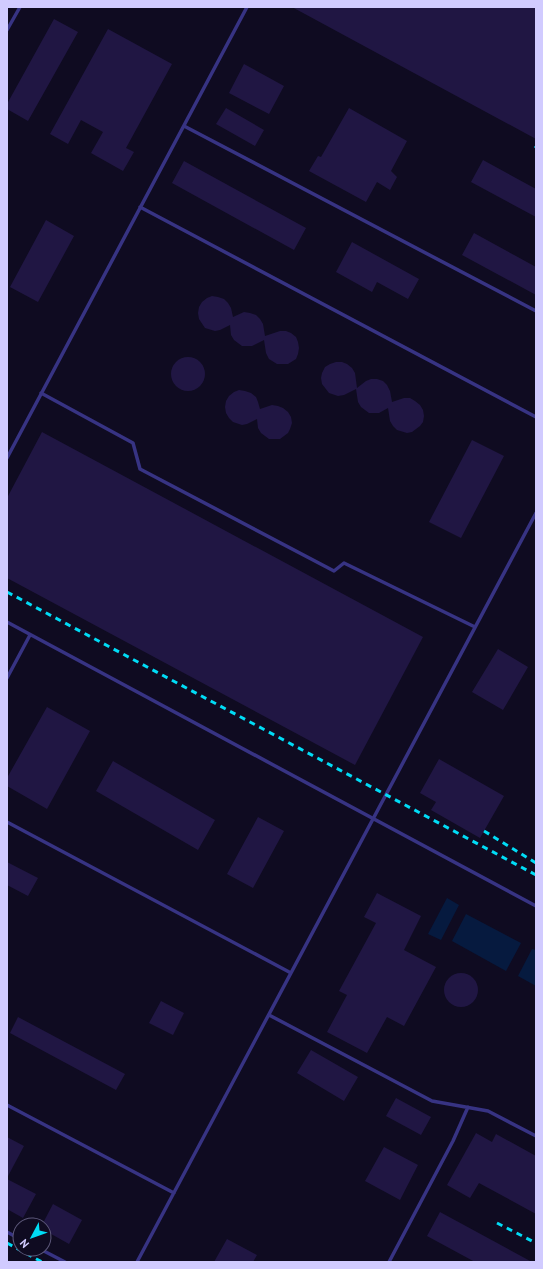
<svg xmlns="http://www.w3.org/2000/svg" width="543" height="1269" viewBox="0 0 543 1269" font-family="'PT Sans',sans-serif">
<style>
.water{fill:#061a3f}
.building{fill:#201643}
.lines{fill:none;stroke-linecap:round;stroke-linejoin:round}
.service{stroke:#373383;stroke-width:3.5}
.rail{stroke:#00dcf6;stroke-width:3;stroke-dasharray:6 5;stroke-linecap:butt}
</style>
<rect width="100%" height="100%" fill="#0f0b21"/>
<path class="water" d="M447,898L459,905L441,940L428,934Z
M466,914L521,943L506,971L452,941Z
M532,949L536,950V986L518,976Z"/>
<path class="building" d="M292,7H536V139Z
M54,19L78,32L28,121L7,109V104Z
M108,29L172,64L126,148L134,152L123,171L91,153L103,132L81,120L68,144L50,134Z
M244,64L284,86L269,114L229,93Z
M226,108L264,130L255,146L216,124Z
M349,108L407,141L391,171L397,177L390,190L377,182L366,202L309,171L318,156L321,157Z
M483,160L536,189V217L471,182Z
M184,161L306,228L294,250L172,183Z
M46,220L74,236L38,302L10,287Z
M474,233L536,267V295L462,255Z
M352,242L419,279L408,299L377,282L372,292L336,272Z
M212,296L218,297L224,299L228,303L231,308L233,317L244,312L250,313L256,315L260,319L263,324L265,336L280,331H286L291,333L296,337L298,342L299,348L298,354L296,359L288,364H277L269,359L266,353L264,340L252,346H242L234,340L231,335L230,325L220,330L215,331L205,328L199,319L198,313L199,307L202,302L207,298Z
M171 374a17 17 0 1 1 34 0a17 17 0 1 1-34 0Z
M336,362H342L347,364L352,368L355,373L357,388L366,381L371,379H377L383,381L387,385L390,391L392,402L404,398H410L415,401L420,405L423,410L424,416L423,422L420,426L412,432L407,433L397,430L393,426L390,421L388,408L379,413H369L361,407L358,402L356,389L344,395L338,396L329,393L322,384L321,378L322,373L325,367L330,364Z
M239,390L245,391L251,393L256,397L258,402L260,409L272,405L278,406L283,408L288,412L291,417L292,423L290,429L288,433L280,439H269L261,433L258,428L257,419L247,424L242,425L233,422L229,418L226,413L225,407L226,401L229,396L234,392Z
M42,432L423,637L355,765L7,578V498Z
M472,440L504,456L461,538L429,522Z
M498,649L528,667L503,710L472,692Z
M47,707L90,731L47,809L7,786V778Z
M439,759L504,796L480,838L431,810L436,802L420,793Z
M113,761L215,820L198,850L96,791Z
M258,817L284,831L253,888L227,874Z
M7,862L38,878L28,896L7,885Z
M377,893L421,916L404,950L436,967L404,1026L387,1017L367,1053L327,1032L347,995L339,991L376,923L364,917Z
M444 990a17 17 0 1 1 34 0a17 17 0 1 1-34 0Z
M161,1001L184,1013L173,1035L149,1023Z
M18,1017L125,1074L116,1090L10,1033Z
M311,1050L358,1077L344,1101L297,1073Z
M396,1098L431,1117L421,1135L386,1116Z
M476,1133L492,1142L496,1134L536,1156V1214L479,1183L470,1198L447,1185Z
M7,1137L24,1146L7,1178Z
M384,1147L418,1165L400,1200L365,1181Z
M7,1179L36,1194L23,1218L7,1209Z
M53,1204L82,1220L69,1244L44,1230V1225H42Z
M440,1212L532,1262H475L427,1236Z
M227,1239L257,1255L253,1262H214Z"/>
<g class="lines">
<path class="service" d="M7,30L20,7
M184,126L536,311
M140,207L536,417
M41,393L133,443L140,469L334,571L344,563L475,627
M7,458L247,7
M7,622L536,906
M7,678L30,635
M7,822L291,973
M269,1015L432,1101L488,1111L536,1136
M7,1105L174,1193
M7,1232L20,1239
M40,1249L65,1262
M137,1262L536,513
M389,1262L453,1141L468,1107"/>
<path class="rail" d="M535,146L536,147
M7,592L536,875
M484,831L536,863
M497,1223L536,1243
M7,1243L42,1262"/>
</g>
<rect width="543" height="1269" fill="none" stroke="#d1cbff" stroke-width="16"/>
<g transform="translate(32 1237) rotate(229)"><circle r="19" fill="#0f0b21" stroke="#5d587a"/>
<path d="M0-3L7 15L0 10L-7 15Z" fill="#00dcf6"/>
<text y="-6" font-size="11" font-weight="bold" text-anchor="middle" fill="#d1cbff">N</text>
</g>
</svg>
